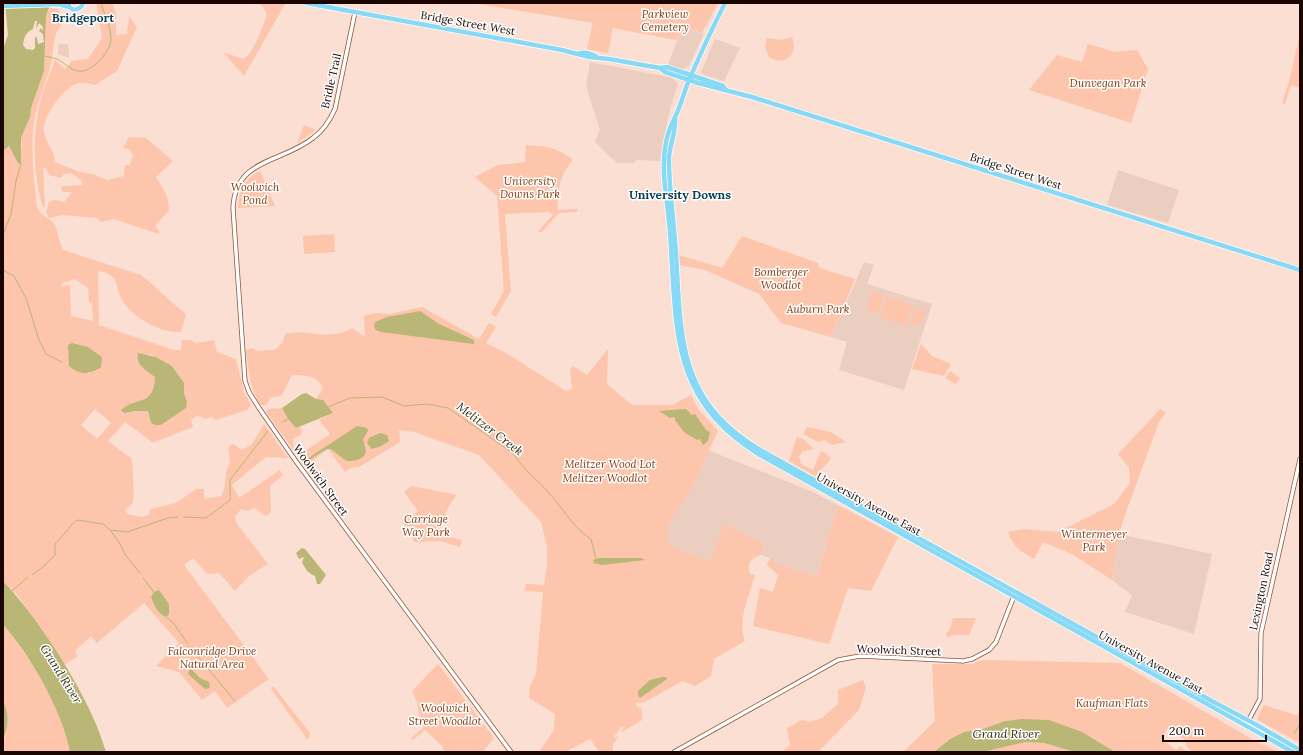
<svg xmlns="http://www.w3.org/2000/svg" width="1303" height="755" viewBox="0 0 1303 755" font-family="Lora,serif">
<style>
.built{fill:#eccec0}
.green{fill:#fdc5ab;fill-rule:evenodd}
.water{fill:#bab675;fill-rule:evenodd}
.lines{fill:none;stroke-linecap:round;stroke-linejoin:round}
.stream{stroke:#bab675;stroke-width:1}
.minor-casing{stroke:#8e5337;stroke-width:5}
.major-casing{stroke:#fff;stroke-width:6}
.minor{stroke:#fff;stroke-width:3.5}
.major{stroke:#88d9f5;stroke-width:4.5}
.labels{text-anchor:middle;stroke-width:3;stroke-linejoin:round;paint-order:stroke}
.park-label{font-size:11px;font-style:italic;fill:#84390c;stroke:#fff}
.street-label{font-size:11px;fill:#1a0500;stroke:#fff}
.neighbourhood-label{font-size:12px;font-weight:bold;fill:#0b3f51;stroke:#fff}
.water-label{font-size:12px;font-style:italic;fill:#312f11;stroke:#fff}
</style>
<rect width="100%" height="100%" fill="#fbdfd2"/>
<path class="built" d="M682,26L704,34L689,66L682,69L668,65Z
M715,39L740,48L724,81L702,74L701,72Z
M59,44H68L69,58L58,54Z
M590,62L664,76L672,78L678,83L669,113L660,161L636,160L635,163H617L595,142L600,130L586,86Z
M1118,170L1179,190L1168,223L1107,205Z
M864,262L874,265L867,284L932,304L904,390L839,370L847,342L831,337Z
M708,450L813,492L838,505L817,576L776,564L775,560L761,555L764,544L724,525L710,561L659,544Z
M1119,534L1212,554L1194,634L1125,612L1132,595L1112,580Z"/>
<path class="green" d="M96,3H112L116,13V35L127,34L129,16L137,27L117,71L95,85C90,84 84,82 79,83C65,86 42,116 44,131C45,143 56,151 55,162L77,171L95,175L107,180L124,176L125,165H130L133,155L129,149L123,148L129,137L146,138L173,161L156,177C163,188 169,196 169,210L155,226L159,231V234L114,219L101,222L97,218L62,215L49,218L46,212L49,202L57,199L58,201L64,202L72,192H63L61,189L62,186L82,185V181L71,173L64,174L61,178L49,175L46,168H43L45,207H43C32,174 32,125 43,92C47,81 51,71 55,60L65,69L69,65L71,61L88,59L102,38Z
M254,3L285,4L244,76L223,52L243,59C254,53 263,26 267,14L262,5Z
M473,3H718L702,33L683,26L676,40L613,28L608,53L587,49L593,23Z
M50,8L59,10L62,24C52,34 54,54 50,68C44,88 35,108 33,130C31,155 34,181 37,207C42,218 50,217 55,225C58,233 59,242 63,250L141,275C157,287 170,302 186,314L181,332C160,333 133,318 122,300C114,287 122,275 98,271L99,325L174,350H181L182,340H190L196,343L214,340L217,352L236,359L244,392L251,405L247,410L216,420L211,417L205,419C199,415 197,415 191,420L193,427L155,442H152L125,422L108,441L132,459L134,496L132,504L126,509L125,511L127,514L142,517L149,515L150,509L176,503L196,489H204V499L221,496C228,484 223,473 230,463L228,447L233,444L242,450L252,444L264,424L288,458L266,457L232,485L239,498L280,470L283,475L270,486L271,511L267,516C261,515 260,509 253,508L248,511L241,509L235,517L237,524L268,564L249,576L235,591L219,573L207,574L193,558L184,565L269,679L227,708L215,691L202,700L179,672L156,666L179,643L144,603L97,643L91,636L75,651L78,656L64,665L19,597L3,581V151L9,146L18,163L22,147L21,138L30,117L31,108L44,71L46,16ZM75,279L88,288L89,302L92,303L93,321L71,316L70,287L68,285L61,287L62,283ZM88,347L102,357L101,368L88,374ZM149,354L172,366L184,383V393L187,402L185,408L161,425L151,423L148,411H134L125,407C145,399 153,401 155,377L140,365ZM95,409L111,423L97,439L81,425Z
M1300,34V88L1291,85L1285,104L1282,103L1289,82Z
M792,37C799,54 785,67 769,57L765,46L767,38L782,40Z
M1088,44L1115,52L1137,50L1148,69L1131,123L1029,90L1057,55L1082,62Z
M304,125L316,130L297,143Z
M526,145C544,146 558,147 573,160C560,174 557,191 558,210L577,209V212L559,213L541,233L538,231L553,215L549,212L505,214L511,291L496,317L491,314L504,291L497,196L475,177L498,165L525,162Z
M260,171L275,206L238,208C239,191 244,179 260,171Z
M334,234L335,252L304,254L303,236Z
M742,236L818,263L820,268L855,279L831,337L781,323L759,294L705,270L680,265L679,255L722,268Z
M873,291L884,295L878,313L867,310Z
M886,297L913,305L907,326L880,318Z
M422,307L479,339L489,323L496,327L486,343L506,353L566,391L572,389L570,369L573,366L587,375L608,349L607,384L632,405H672L691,395L698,409L718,431L687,497L678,508L671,521L666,532L670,547L710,561L724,524L764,544L761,555C751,558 746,563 750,574L755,575C749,596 737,620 745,641L714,659L711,676L695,686L682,681L645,702L636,703V706L642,709V720L622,732L621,731L624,727L622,726L613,738L618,737L613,744V752H599L590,739L565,752H539L554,730L555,714L529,698L530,686L536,674L543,592L525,591L526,584L544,585L547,566V547L541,522L479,455L414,432L399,430L400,442L359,467L351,468L345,472L328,449L306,466L298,456L330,434L319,420L333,413L316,399L323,388C316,374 306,376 292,375L282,395L270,398L267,405H260C249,385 249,371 246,350L253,348L256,351C273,350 281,352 285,334C308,327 327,343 352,328L365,337L364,316L374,313L390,314Z
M915,309L926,311L920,326L911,324Z
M921,344L932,356L951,364L944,376L912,369Z
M950,371L960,378L956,384L945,378Z
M282,408L288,419L296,428L301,427L302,434L293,439L294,451L266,412L268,409Z
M1160,409L1166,412L1159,422L1126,512L1119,534L1112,580L1072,554L1043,542L1034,559C1021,552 1012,546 1008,532L1024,529L1058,532L1114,504L1130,483L1129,468L1118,454Z
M807,427L831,432L846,442L832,445L824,440L818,442L803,434Z
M797,437L803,439L814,449L803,451L799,457L801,464L813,470L821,451L826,453L831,459L815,476L789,461Z
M412,486L457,495C446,506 443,520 440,535L462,540L460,547L440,541L414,542L412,535L403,522L418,511L404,492Z
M838,505L898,537L871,591L848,588L829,644L753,626L760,588L773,592L778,575L767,565L770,558L775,560L776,564L817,576Z
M953,618H976L969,635H952L948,638L946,634L950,629Z
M3,625C30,657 63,710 70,752H3C3,737 12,716 3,702Z
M983,660L1120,663L1257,742L1280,752H1191L1186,745L1185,740L1168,728L1161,738L1176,750L1181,746L1187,752H1115L1021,719L1005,721L983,729L964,732L950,739L934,752H903L935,721L932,664H972Z
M438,664L494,738L483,752H445L442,746L425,730L413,740L411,738L423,728C417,714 420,704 412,691Z
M863,680L866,687L859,710L818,752H782L790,745L787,728L802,720L810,722L822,718L838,704V690Z
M273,686L310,733L308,740L271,689Z
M1264,705L1296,715L1300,713V743L1258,720L1257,718Z
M1026,742L1044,743L1075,752H983Z"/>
<path class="water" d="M5,3H51L46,16L44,71L31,108L30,117L21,138V164L18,163L9,146L3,151V49L8,35ZM35,21H37L36,29L39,23L43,27V31L41,28L39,31L43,34L44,42L38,44L37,38L35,37V48L33,50L26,49L23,45C24,37 26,32 33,29Z
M420,311L439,324L474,340V344L381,332L376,330L374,327L375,322L387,317Z
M72,343L88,347L102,357L101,368C87,374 82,376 69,366L68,345Z
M138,353L156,357L172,366L184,383V393L187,402L186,408L161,425H156L151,423L148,411H134L124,413L121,410C138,395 153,408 155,377C147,371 135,365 138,353Z
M306,393L316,399L323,400L333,413L296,428L288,419L282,408L302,394Z
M686,409L692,415L695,414L706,430L710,432L708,441L703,445L700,439L697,440L684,432L675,420V417L670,418L659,411Z
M357,426L367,428L368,431L363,439L366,452C363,460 355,461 347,461C326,448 335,443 311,459H307Z
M380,433L387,435L389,441L381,446L372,449L367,443L369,438Z
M302,548L305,549L326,575L320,584H317L315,576C309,574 305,569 302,562L304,557L299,559L296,553Z
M599,558H641L645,560L602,565L594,563L593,560Z
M3,581C40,620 92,700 106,752H70C63,713 30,654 3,625Z
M159,590L169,604V614L166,617C158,614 154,605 151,597L154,592Z
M190,668L200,678L209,682L210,688L205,689L188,674Z
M662,677H666L667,679L640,698L638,696V691L650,680Z
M3,702C10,713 8,728 3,739Z
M1021,719L1049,720L1082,732L1115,752H1075L1044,743L1026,742L983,752H934L950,739L964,732L983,729L1005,721Z"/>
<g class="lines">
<path class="stream" d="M45,56C49,57 53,58 57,59C65,63 69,69 78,71C91,74 111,51 111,39C111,26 104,15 101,3
M3,235L11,214L16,181L21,164
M3,270L14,276L26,298L39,340L46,354L62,362
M328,407L350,398L382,397L404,406L427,404L448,408L514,454C522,469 538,480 549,493C563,508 573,528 591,539L596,559
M282,422L288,419
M184,517L206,518L230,500V480L268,431
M111,530L127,532L168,518L178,517
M32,575L44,566L55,555V544C64,536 68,527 77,520L103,524L110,530L119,542L126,556L140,573
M143,578L154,592
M12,591L28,577
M166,617L174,624L188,644
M190,647L235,701
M1294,734L1300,724"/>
<defs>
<path id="minor" d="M355,12L335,109C330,120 323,131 313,138C282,163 235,158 233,208L245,381L249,392L259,408L295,460L511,752
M1246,725L1260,699L1261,633L1300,459
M674,752L838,660L860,656L963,661L972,659L989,650L996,642L1014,596"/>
<path id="major" d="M68,3L70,8L75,10L81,7L83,3
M306,3L562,50L589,57L609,59L660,68L667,67L723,86L726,90
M725,3C712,29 699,56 688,83C683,94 681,106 675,117C671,125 668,132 666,142C660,172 668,202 670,232C677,326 668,400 760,455L1293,752
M3,6L58,4L69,7
M580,53C586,52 591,53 597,57
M660,68L665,72L698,83L752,97L1300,270
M675,117C677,131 669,145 669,159C669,191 674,222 676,253C681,339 678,402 762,451L1210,700L1255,724L1300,750"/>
</defs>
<use href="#minor" class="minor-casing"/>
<use href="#major" class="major-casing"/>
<use href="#minor" class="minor"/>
<use href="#major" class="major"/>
</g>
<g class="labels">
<g class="park-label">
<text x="665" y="18">Parkview<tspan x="665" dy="13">Cemetery</tspan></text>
<text x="1108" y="87">Dunvegan Park</text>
<text x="530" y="185">University<tspan x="530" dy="13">Downs Park</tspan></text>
<text x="255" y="191">Woolwich<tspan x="255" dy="13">Pond</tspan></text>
<text x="781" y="276">Bomberger<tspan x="781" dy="13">Woodlot</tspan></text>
<text x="818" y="313">Auburn Park</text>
<text x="610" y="468">Melitzer Wood Lot</text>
<text x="605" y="482">Melitzer Woodlot</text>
<text x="426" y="523">Carriage<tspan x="426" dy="13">Way Park</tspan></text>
<text x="1094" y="538">Wintermeyer<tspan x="1094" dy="13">Park</tspan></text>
<text x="212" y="655">Falconridge Drive<tspan x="212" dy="13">Natural Area</tspan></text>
<text x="1112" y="707">Kaufman Flats</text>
<text x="445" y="712">Woolwich<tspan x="445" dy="13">Street Woodlot</tspan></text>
</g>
<g class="street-label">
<text transform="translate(468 23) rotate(10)" y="4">Bridge Street West</text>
<text transform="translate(331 81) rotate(-77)" y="4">Bridle Trail</text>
<text transform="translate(1016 171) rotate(18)" y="4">Bridge Street West</text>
<text transform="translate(321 480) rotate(54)" y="4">Woolwich Street</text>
<text transform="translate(869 504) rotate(29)" y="4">University Avenue East</text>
<text transform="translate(1261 591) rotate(-78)" y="4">Lexington Road</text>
<text transform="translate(899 650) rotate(2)" y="4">Woolwich Street</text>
<text transform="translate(1151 662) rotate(29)" y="4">University Avenue East</text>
</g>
<g class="neighbourhood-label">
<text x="83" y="22">Bridgeport</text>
<text x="680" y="199">University Downs</text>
</g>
<g class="water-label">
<text transform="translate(490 429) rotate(37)" y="4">Melitzer Creek</text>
<text transform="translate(61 674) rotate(58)" y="4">Grand River</text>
<text x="1006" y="738">Grand River</text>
</g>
</g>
<rect width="1303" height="755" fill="none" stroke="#1a0500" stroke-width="8"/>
<path d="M1163 735v6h103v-6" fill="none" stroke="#1a0500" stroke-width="2"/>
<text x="1169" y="735" font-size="12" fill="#1a0500" stroke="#ffffff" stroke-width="3" paint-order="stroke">200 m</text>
</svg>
